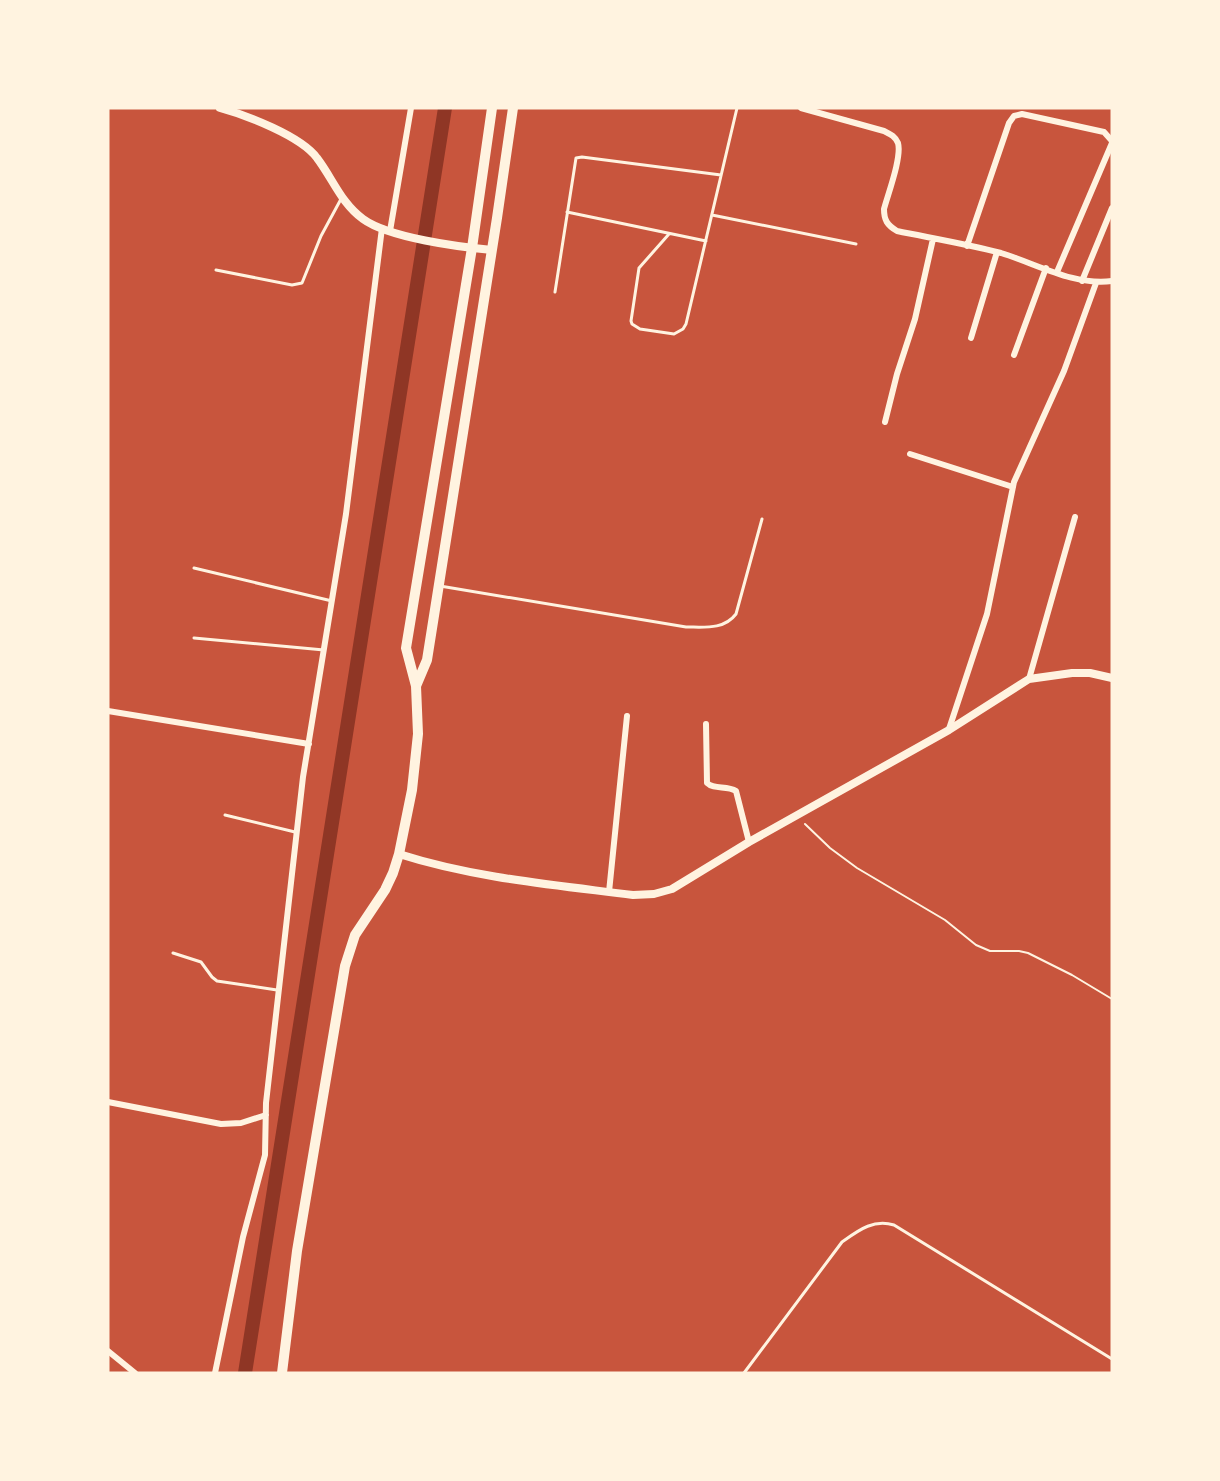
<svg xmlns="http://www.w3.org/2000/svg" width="1220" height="1481" viewBox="0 0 1220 1481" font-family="'Sofia Sans Condensed',sans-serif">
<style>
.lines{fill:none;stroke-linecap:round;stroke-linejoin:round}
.canal{stroke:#8f3625;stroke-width:14}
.path{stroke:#fff3e0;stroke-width:2}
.service{stroke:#fff3e0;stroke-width:3}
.minor{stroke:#fff3e0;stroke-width:6}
.tertiary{stroke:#fff3e0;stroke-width:8}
.trunk{stroke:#fff3e0;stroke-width:10}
</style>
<rect width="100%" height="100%" fill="#c8553d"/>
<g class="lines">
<path class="canal" d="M245,1373L445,108"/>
<path class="path" d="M805,824L830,848L857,868L945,920L976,945L990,951H1019L1028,953L1072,975L1112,999"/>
<path class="service" d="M567,212L706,241
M712,215L856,244
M669,234L639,268L631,321L632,324L640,329L674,334L683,329L686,324L737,108
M216,270L292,285L302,283L321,236L341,199
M555,292L576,158L582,157L721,175
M194,568L332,601
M440,586L686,627C704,627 724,630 736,614L762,519
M194,638L324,650
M225,815L295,832
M173,953L201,962L212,977L217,981L277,990
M744,1373L842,1242C859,1230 873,1219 894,1225L1112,1359"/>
<path class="minor" d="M801,108L884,131C890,134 895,136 898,143C902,157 888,194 884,209C884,220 887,225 897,231C931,238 967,244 1001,253C1037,264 1074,286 1112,281
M390,231L411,108
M967,246L1009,123L1014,116L1022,114L1104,132L1112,141
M1057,272L1112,143
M1082,281L1112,208
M971,338L997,252
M1014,355L1046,268
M885,422L897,374L915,319L933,239
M910,454L1013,487
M1029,679L1075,517
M108,711L309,744
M706,724L707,783C714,790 727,785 736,791L749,842
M949,729L987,614L1014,482L1064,371L1096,283
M609,892L627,716
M108,1102L221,1124L241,1123L266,1115
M108,1351L135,1373
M215,1373L243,1237L265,1155L266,1103L303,777L346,514L382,228"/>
<path class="tertiary" d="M220,108C246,115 301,136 317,158C333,179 341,203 363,219C389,238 460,247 492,250
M399,854C474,878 555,885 633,895L654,894L672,889L749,842L949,730L1029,679L1072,673H1090L1112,678"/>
<path class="trunk" d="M416,686L427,660L497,218L513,108
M282,1373L297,1251L345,966L355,935L385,890L393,873L399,854L412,790L418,734L416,686L406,648L472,248L492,108"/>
</g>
<rect width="1220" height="1481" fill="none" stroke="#fff3e0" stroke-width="219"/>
</svg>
